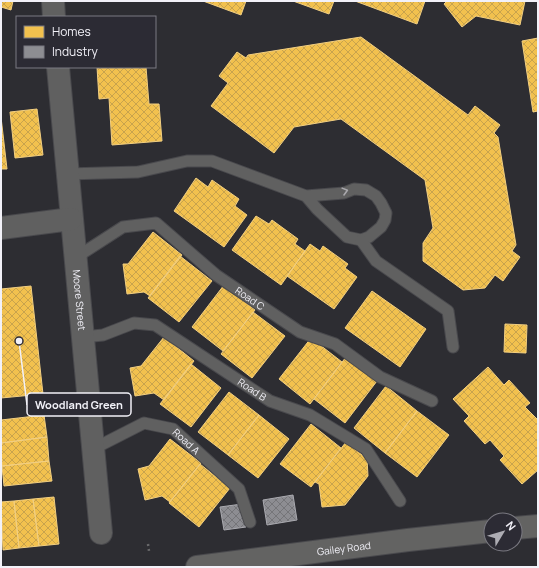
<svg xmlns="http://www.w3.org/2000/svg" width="539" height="568" viewBox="0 0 539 568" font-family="Manrope,sans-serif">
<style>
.homes{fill:url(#homes-cross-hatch);stroke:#f2cf81}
.industry{fill:url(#industry-cross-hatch);stroke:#ababb1}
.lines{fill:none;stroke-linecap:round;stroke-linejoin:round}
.lane-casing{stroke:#49494d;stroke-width:13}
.street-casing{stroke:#49494d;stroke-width:24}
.secondary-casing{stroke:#49494d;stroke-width:24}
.path{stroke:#68686a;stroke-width:2.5;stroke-dasharray:2 3;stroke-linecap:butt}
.lane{stroke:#606060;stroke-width:11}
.street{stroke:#606060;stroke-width:22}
.secondary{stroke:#636362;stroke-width:22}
.oneway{stroke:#a9a8ac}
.labels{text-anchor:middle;stroke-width:4;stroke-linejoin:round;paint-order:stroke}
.street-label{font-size:10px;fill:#f2f1f8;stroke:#2c2b34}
.leader{fill:none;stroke:#f2f1f8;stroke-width:1.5}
.callout-dot{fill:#f2f1f8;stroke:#2c2b34;stroke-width:1.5}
.callout{fill:#2c2b34;stroke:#f2f1f8;stroke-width:1.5}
.callout-label{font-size:11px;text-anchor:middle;font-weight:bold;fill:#f2f1f8}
</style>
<defs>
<pattern id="homes-cross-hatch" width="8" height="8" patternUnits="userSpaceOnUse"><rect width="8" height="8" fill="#f2c14e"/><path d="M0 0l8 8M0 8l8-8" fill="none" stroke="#c8a34d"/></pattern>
<pattern id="industry-cross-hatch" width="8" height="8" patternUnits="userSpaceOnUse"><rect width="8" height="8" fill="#8d8d92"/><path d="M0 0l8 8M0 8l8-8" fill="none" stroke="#757579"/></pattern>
</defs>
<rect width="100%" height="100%" fill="#2d2d32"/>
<path class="homes" d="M1,1H13L11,10L1,7Z
M203,1H246L241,15Z
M293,1H334L329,14Z
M355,1H425L417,24Z
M447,1H525L520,25L476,16L462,27L444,4Z
M361,37L468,115L475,106L500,125L494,133L498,137L516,245L512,251L520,257L503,281L495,275L485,288L463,290L423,261V243L433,228L425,180L341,119L294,127L274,153L211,106L228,83L219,76L237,52L246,58L248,55Z
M538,38V111L533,112L522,41Z
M97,67H146L149,104H159L162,141L112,145L109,98L99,99Z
M37,109L43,155L15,158L10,112Z
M1,117L7,169H1Z
M196,178L208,187L212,180L239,199L235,206L247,215L224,247L174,211Z
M256,216L269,224L272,220L298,239L295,244L305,251L281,285L232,250Z
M153,232L182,255L150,296L144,292L127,294L123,264H128Z
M310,244L320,251L323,246L348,264L345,268L357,277L334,309L287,276Z
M180,256L212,281L179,322L148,298Z
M224,285L255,310L223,351L192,327Z
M31,286L43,394L1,398V289Z
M372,291L426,329L400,367L345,328Z
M253,312L285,336L252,378L221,354Z
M505,324L527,325L526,353L504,352Z
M164,337L194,361L164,400L154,393L135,396L130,368L141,366Z
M311,338L342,362L310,404L279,379Z
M346,357L377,381L345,423L314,399Z
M191,364L221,388L191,427L160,404Z
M488,367L504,385L509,380L530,403L525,407L538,420V470L522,484L500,460L504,456L490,440L485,444L464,421L469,416L453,399Z
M386,386L417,411L385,453L354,428Z
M229,392L259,415L228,455L198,432Z
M417,411L449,435L417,477L385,453Z
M44,415L47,437L1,443V420Z
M259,415L289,439L258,478L228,455Z
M311,424L341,448L311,487L280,464Z
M47,437L49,461L2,466L1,443Z
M170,439L201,463L170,502L162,496L145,500L138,469L149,466Z
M346,442L367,459L368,476L345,505L322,507L319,484L315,482Z
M49,461L52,481L4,486L2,466Z
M200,464L230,488L199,527L169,503Z
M54,497L59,544L39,546L33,499Z
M33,499L39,546L19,548L14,501Z
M14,501L19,548L3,550L1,502Z"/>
<path class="industry" d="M293,495L297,520L267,525L263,500Z
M242,504L246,527L224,530L220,507Z"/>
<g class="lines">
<defs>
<g id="lane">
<path d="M67,174L138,172L187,161H212L306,196L344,193L354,189L366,190L376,196L381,203L386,213L385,220L381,227L369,237L361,240L347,237L317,209L306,196"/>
<path d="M361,240L376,261L448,311L453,347"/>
<path id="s1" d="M75,258L123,227L156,223L216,275L300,332L335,344L380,377L432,401"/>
<path id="s2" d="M83,337L103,335L134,323L155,325L270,401L310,415L366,449L400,501"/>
<path id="s3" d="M93,449L144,423L173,429L239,489L250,522"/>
</g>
<g id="street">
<path d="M53,1L54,17"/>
<path id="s4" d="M58,67L101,533"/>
<path d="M1,228L71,219"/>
</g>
<g id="secondary">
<path d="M515,528L538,526"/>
<path id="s5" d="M197,567L408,540L491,531"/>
</g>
</defs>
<use href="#lane" class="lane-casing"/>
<use href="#street" class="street-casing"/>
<use href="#secondary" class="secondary-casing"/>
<path class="path" d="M148,544L149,551"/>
<use href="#lane" class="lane"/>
<use href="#street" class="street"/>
<use href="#secondary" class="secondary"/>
</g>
<defs><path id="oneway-chevron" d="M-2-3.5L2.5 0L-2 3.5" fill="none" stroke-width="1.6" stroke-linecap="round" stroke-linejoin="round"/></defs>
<use class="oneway" href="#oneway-chevron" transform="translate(345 191) rotate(-15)"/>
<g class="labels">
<g class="street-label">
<text dy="4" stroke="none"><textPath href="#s1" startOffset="211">Road C</textPath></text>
<text dy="4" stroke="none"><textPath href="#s4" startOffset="234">Moore Street</textPath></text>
<text dy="4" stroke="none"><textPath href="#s2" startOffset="191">Road B</textPath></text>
<text dy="4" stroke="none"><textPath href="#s3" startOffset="105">Road A</textPath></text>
<text dy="4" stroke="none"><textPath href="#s5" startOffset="148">Gailey Road</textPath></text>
</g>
</g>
<path class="leader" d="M19 341L27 405"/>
<circle class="callout-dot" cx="19" cy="341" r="4"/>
<rect class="callout" x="27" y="393" width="104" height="23" rx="4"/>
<g class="callout-label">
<text x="79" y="409">Woodland Green</text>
</g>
<rect width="539" height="568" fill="none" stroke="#f2f1f8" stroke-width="4"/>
<rect x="16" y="16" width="140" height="52" fill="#2c2b34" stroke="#7b7a82"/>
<rect x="24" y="26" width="20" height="12" fill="#f2c14e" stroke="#7b7a82"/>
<text x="52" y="36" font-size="12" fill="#f2f1f8">Homes</text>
<rect x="24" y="46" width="20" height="12" fill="#8d8d92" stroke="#7b7a82"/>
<text x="52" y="56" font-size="12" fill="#f2f1f8">Industry</text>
<g transform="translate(503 532) rotate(52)"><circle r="19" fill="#2c2b34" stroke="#7b7a82"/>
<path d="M0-3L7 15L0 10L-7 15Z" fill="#adacb3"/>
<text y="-6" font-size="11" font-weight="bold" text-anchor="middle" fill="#f2f1f8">N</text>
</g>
</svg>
